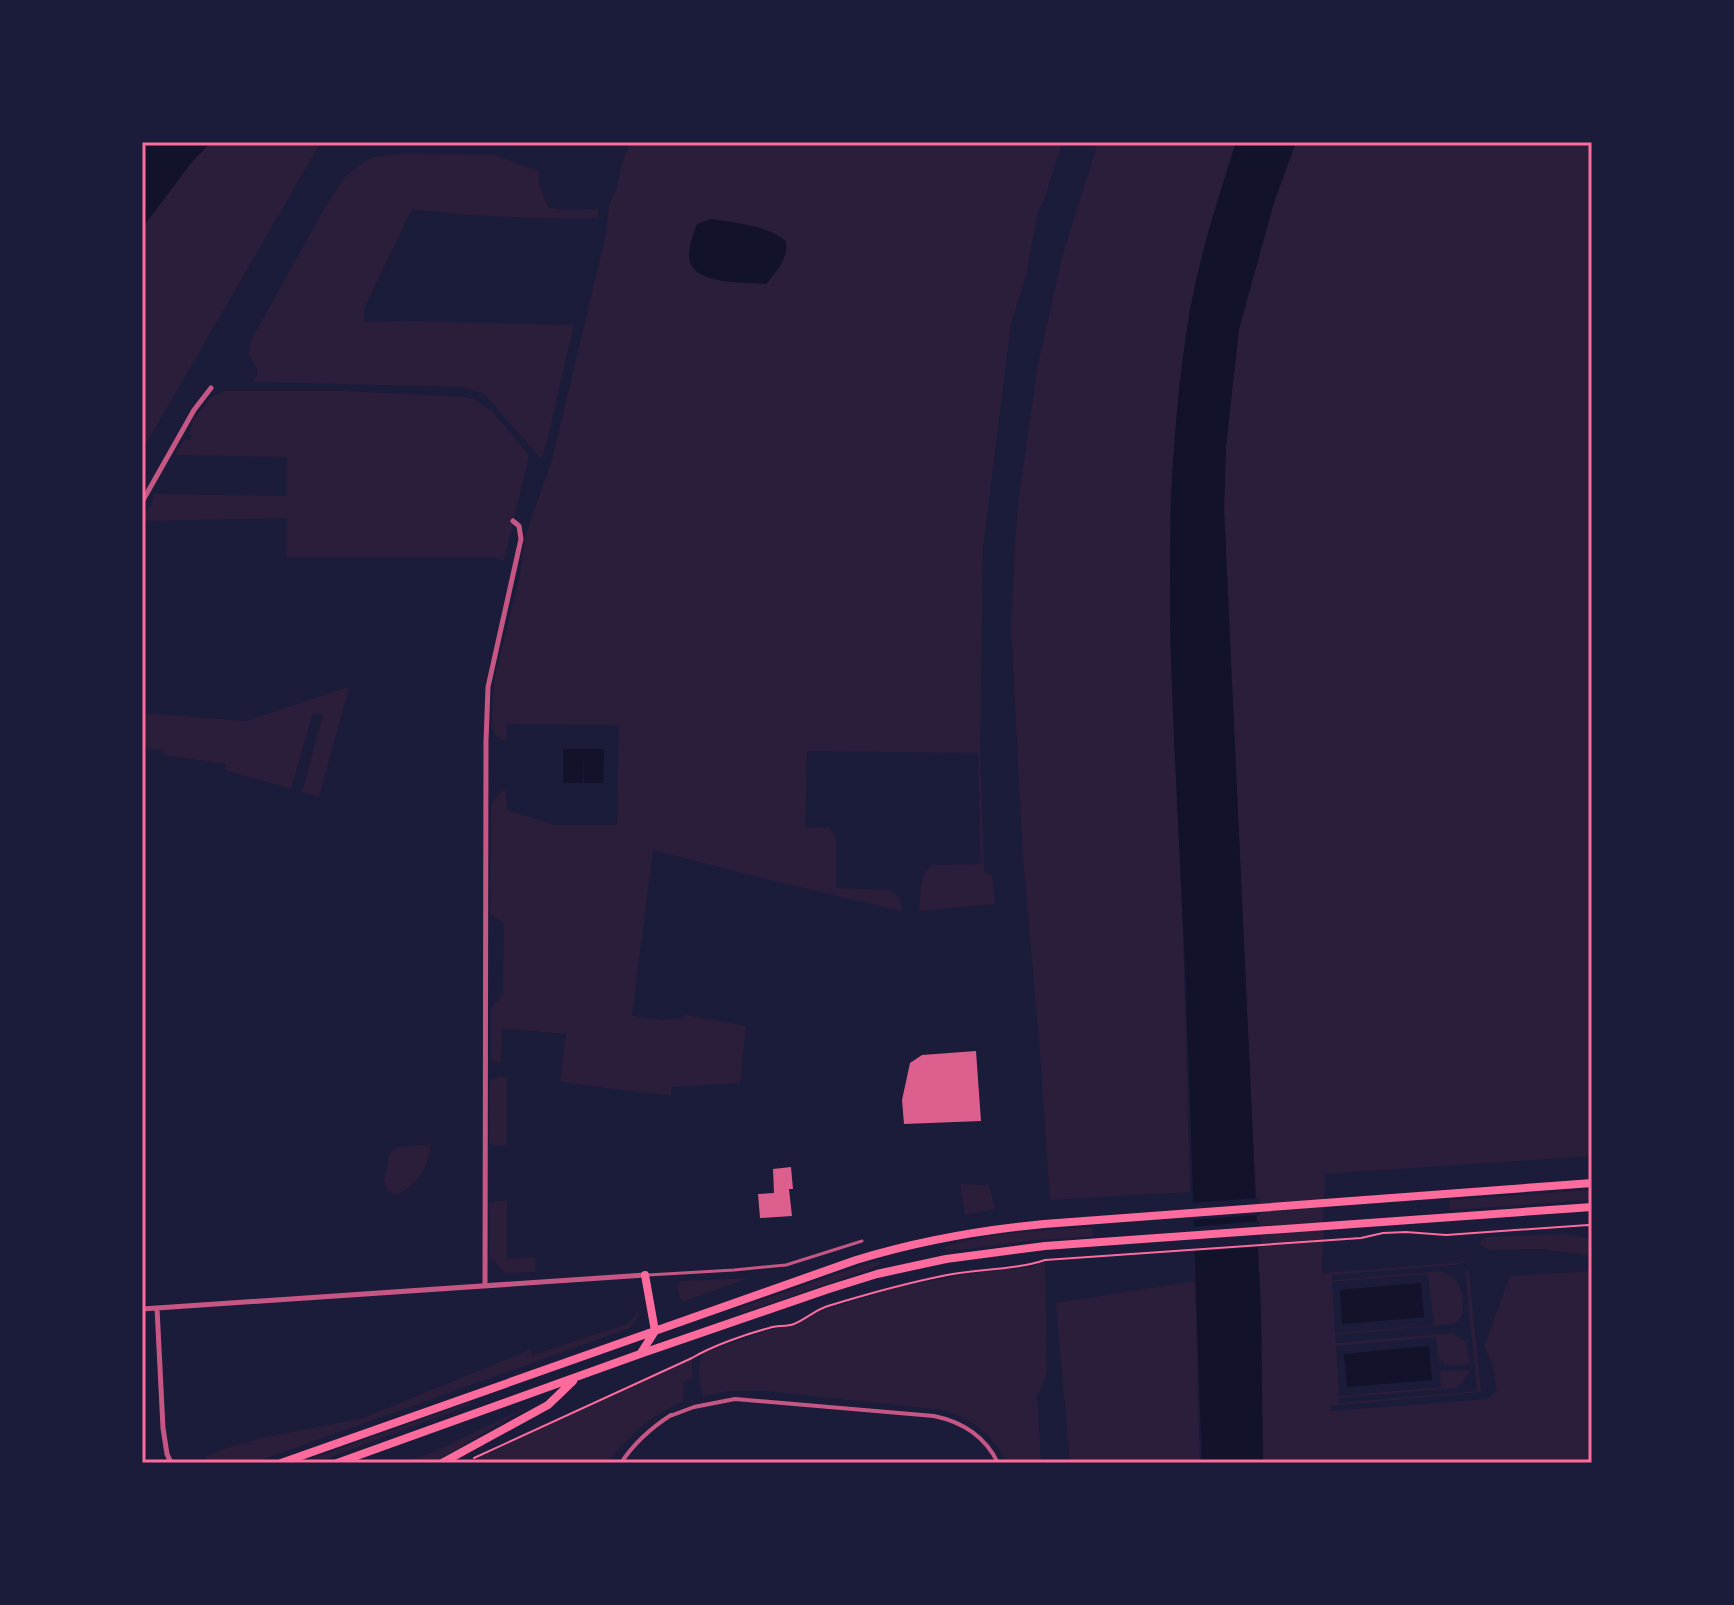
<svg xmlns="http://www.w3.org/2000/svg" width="1734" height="1605" viewBox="0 0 1734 1605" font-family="'Sofia Sans Condensed',sans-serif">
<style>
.green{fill:#2a1e3b;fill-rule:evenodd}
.water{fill:#12122b}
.pier{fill:#1b1b3a}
.building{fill:#dd5f8e}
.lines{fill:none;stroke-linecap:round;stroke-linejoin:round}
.path{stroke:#ff6b9d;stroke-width:2}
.service{stroke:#c65784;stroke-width:3}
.pedestrian{stroke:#c65784;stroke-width:4}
.minor{stroke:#c65784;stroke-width:5}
.primary{stroke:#ff6b9d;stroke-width:8}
.neatline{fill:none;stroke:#ff6b9d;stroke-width:3}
</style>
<rect width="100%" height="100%" fill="#1b1b3a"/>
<path class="green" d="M211,142H321L142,451V228L191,163Z
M630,142H1062L1045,197L1038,212L1026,275L1011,324L983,549L980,745L984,872L992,875L995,904L919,911C921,896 918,873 933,865L981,864L978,753L807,751L805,828L829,827L836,838V888L890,890L900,898L902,911L765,879L653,850L632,1016L662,1020L683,1018L685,1015L746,1026L740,1083L672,1087L671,1096L560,1082L566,1034L502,1028L501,1063L491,1061V1008L503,994L504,923L490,914L491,805L501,791L506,790L507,810L554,825H617L619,725L507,724L506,740H502L495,735L492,727L493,695L495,676L520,575L525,536L552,460L606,234L609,204L616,190L622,162Z
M1098,142H1236L1208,233L1190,311L1173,459L1170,501V638L1183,932L1190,1192L1050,1200L1040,1053L1023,857L1011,625L1017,511L1038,364L1062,257Z
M1296,142H1592V1156L1325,1174L1322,1273L1468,1262L1456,1265L1332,1275L1333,1280L1441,1271C1457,1278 1461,1284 1463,1301C1464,1311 1463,1317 1454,1324L1335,1335L1336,1343L1453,1333L1466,1342L1470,1364L1451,1366L1444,1364L1443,1361L1439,1362L1436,1337L1336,1346L1339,1396L1441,1387L1440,1371L1470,1370L1463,1382L1457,1388L1339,1398V1403L1477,1391L1465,1271H1469L1481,1392L1330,1406L1332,1411L1487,1399L1497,1391L1492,1363L1484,1347L1510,1276L1592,1271V1463H1263L1261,1314L1224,509L1226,446L1239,329L1274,202ZM1428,1274L1434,1325L1335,1333L1332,1282Z
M402,154L494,155L539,171V184L548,207L563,210L599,209L597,218C536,219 473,217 412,209L364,309V322L406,321L574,325L546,446L541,459L484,394L463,387L252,382L257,375V368L249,356L251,340L324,209L344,178L359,165L373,157Z
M226,391H347L466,397L474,399L493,412L528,454V460L504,561L491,557H287V518L142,521V513C153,509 151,504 154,494L287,496V457L175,455L184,440H190L192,436L189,433L193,421L211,397Z
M345,688H349L319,797L302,792L323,715L313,713L291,789L225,770L226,764L163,755L164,750L142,748V713L246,721Z
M501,1076L507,1077V1145L493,1146L489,1143L490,1081Z
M431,1144C427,1171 420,1180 398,1195L387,1190L384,1181L390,1152C402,1143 417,1147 431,1144Z
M960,1184L989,1185L995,1209L965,1215Z
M1592,1190V1200L1450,1210L1449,1200Z
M494,1201H507V1259L535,1257L536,1272L504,1273L493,1259L490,1260L489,1204Z
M1092,1227L1093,1236L1028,1241L959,1250L942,1249V1248C989,1231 1043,1231 1092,1227Z
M1566,1234L1592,1239V1256L1542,1249L1489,1250L1480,1244L1482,1239L1486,1237Z
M880,1262L879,1265L871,1269L741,1313L739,1308L868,1263Z
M1045,1262L1047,1373L1039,1394H1037L1041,1463H1008C991,1434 974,1419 942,1410L764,1391H730L703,1396C699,1381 696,1367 703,1353L772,1329L795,1325L817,1312L899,1287L975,1273L1031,1267Z
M749,1278L685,1301L681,1300C679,1294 676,1287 680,1281Z
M1195,1281L1200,1463H1070L1056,1303Z
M637,1310L639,1314L630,1328L253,1463H204L206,1457L220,1450L261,1438L363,1418L531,1349L532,1355L627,1324L635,1316Z
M692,1359V1379L683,1382L684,1402C652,1413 628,1437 608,1463H465Z
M470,1402L471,1404L452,1412L315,1463H299Z
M529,1406L434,1463H399L429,1454Z"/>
<path class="water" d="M142,142H211L191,163L142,228Z
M1236,142H1296L1274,202L1239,329L1226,446L1224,509L1261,1314L1263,1463H1202C1195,1283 1191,1102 1183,922C1174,720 1156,517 1189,316C1199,257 1218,199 1236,142Z
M711,219C736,223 766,225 786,241C788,259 777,271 766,284C746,282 697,285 690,262C687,250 693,235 697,224Z
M563,749H604L603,783H584L583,755V783H563Z
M1421,1283L1424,1317L1342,1324L1340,1290Z
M1429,1346L1432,1380L1347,1387L1344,1354Z"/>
<path class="pier" d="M1259,1198L1260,1215L1189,1220V1203Z
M1260,1221L1261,1247L1190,1252L1189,1227Z"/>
<path class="building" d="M976,1051L981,1121L904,1124L902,1100L910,1063L922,1055Z
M791,1167L793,1189H789L792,1216L760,1218L758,1194L774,1193L773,1169Z"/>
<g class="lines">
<path class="path" d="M474,1458L692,1358C712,1346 746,1334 769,1328C777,1325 786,1327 794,1324C806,1319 815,1310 828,1306C867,1294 907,1283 947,1275C979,1269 1015,1270 1045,1260L1361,1238L1383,1233L1406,1232L1446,1235L1588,1225L1592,1226"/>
<path class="service" d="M648,1275L734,1270L786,1265L862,1241"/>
<path class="pedestrian" d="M670,1416L694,1407L735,1399L934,1416C963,1422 985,1436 998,1463
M621,1463C634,1443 651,1428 671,1415"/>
<path class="minor" d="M142,502L194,410L211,388
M485,1286L486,741L488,687L521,539L519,526L513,521
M157,1308L163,1428L167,1454L171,1463
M142,1309L645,1275"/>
<path class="primary" d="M641,1353L655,1331L645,1275
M281,1463L856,1260C918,1241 980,1230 1044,1224L1592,1183
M337,1463L640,1354L829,1289L877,1274L946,1259L1045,1246L1592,1207
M442,1463L548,1405L573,1381"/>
</g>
<rect width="1734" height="1605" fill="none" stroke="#1b1b3a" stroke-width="288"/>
<rect x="144" y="144" width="1446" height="1317" class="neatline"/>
</svg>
